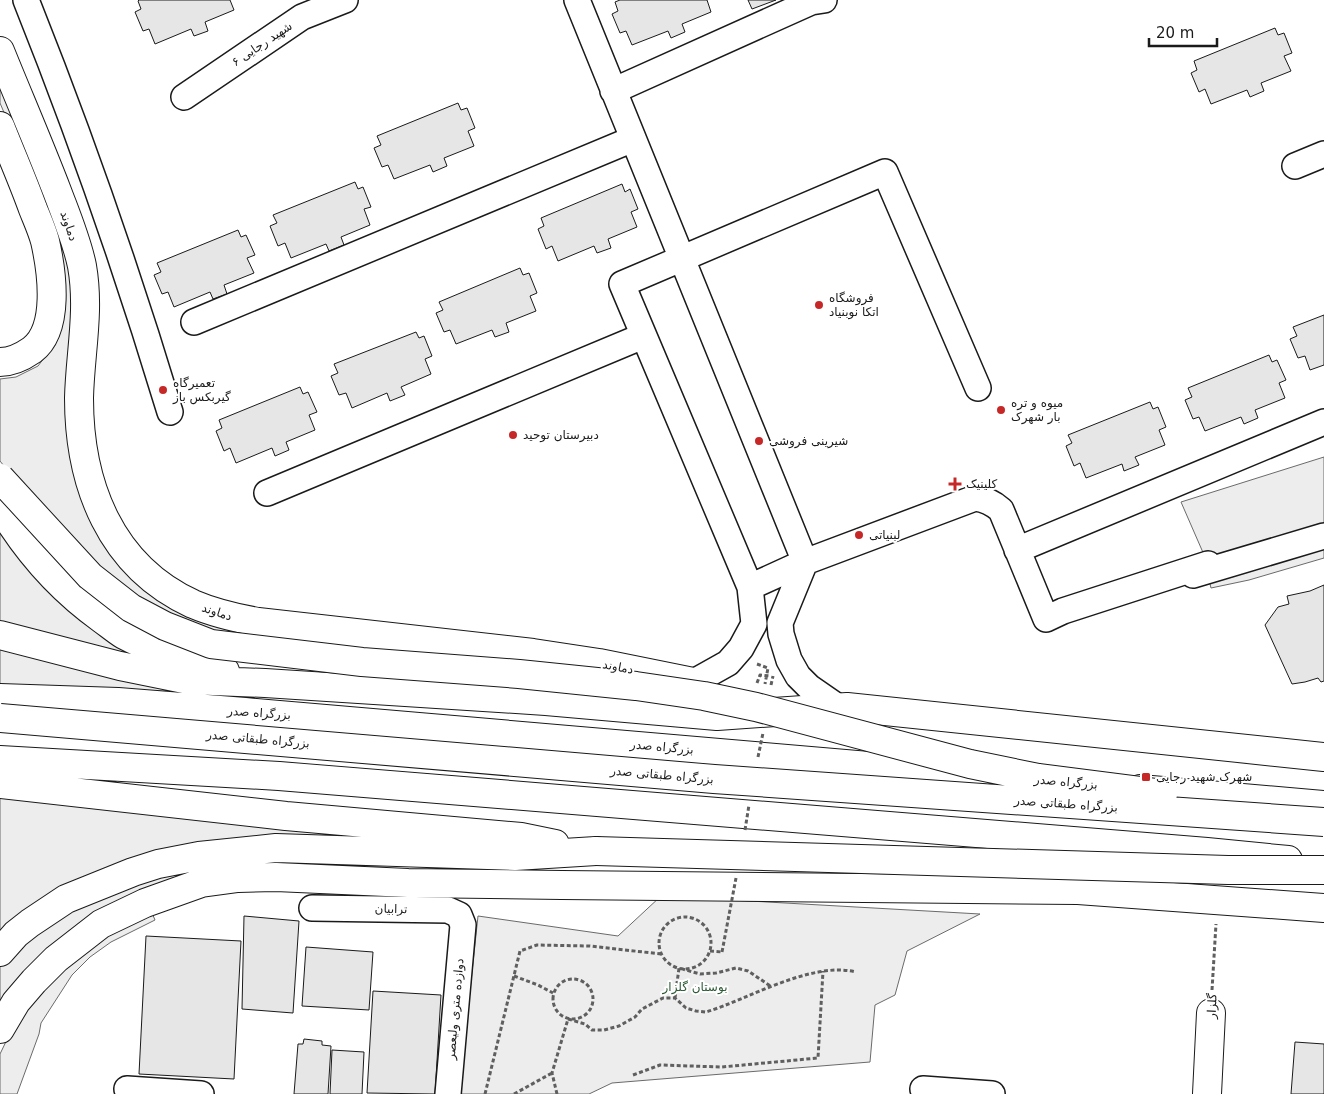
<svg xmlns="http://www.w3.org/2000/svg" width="1324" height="1094" viewBox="0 0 1324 1094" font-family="'DejaVu Sans','Noto Naskh Arabic',sans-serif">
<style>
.built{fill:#ededed;stroke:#6a6a6a}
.building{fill:#e6e6e6;stroke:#1a1a1a}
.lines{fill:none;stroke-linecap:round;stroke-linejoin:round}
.minor-casing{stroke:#1a1a1a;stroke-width:28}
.major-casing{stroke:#1a1a1a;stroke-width:30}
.highway-casing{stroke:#1a1a1a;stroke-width:30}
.path{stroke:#5f5f5f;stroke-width:3;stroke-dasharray:4 2.5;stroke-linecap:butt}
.minor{stroke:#fff;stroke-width:25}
.major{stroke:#fff;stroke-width:28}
.highway{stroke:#fff;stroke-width:28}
.highway-bridge-casing{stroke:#1a1a1a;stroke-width:30;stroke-linecap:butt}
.path-bridge{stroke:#5f5f5f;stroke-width:3;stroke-dasharray:4 2.5;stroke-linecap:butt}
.highway-bridge{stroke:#fff;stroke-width:28}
.poi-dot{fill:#c62828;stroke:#fff;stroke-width:2}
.labels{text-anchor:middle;stroke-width:4;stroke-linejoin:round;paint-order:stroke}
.street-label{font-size:12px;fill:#1a1a1a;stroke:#fff}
.poi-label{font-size:12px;fill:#1a1a1a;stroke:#fff;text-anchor:start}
.park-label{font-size:12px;fill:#2b5a34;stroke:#fff}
</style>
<rect width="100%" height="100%" fill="#fff"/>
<path class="built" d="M0,76L37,165L76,284L74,356L121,557L276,632L275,642L207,631L132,600L46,518L0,461V379L16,377L38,366L47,354L54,340L24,160L0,103Z
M1324,457V558L1249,580L1211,588L1208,576V564L1181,502Z
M0,520L167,664L0,627Z
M0,643L188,692L0,687Z
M0,797L476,845L222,843L0,939Z
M212,859L189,877L0,1006V963L67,907Z
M661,896L980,914L907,951L895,995L875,1005L870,1062L612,1083L589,1094H459L478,916L618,936Z
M152,913L155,920L111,942L90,957L72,975L41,1023L39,1034L17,1094H0V1054L14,1025L46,984L95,942Z"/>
<path class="building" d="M230,0L234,10L205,22L208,31L194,36L191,29L155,44L149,29L143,31L135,12L141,9L138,1L139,0Z
M620,0H707L711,12L682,24L685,32L671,38L668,31L632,45L626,31L620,33L612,14L618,11L615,2Z
M748,0H776L752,9Z
M1275,28L1278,35L1284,33L1292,53L1284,56L1291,71L1261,83L1264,91L1250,97L1247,90L1211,104L1205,89L1199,92L1191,73L1197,70L1194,61Z
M458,103L461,110L467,108L475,128L468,131L474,146L444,158L447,166L433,172L430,165L394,179L388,165L382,167L374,148L381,145L377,136Z
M355,182L358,189L363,187L371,207L364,209L370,225L341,237L344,245L329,251L326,244L291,258L285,243L278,246L270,226L277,223L273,215Z
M622,184L625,192L630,189L638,209L631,212L637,227L608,239L611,248L597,253L594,246L558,261L552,246L546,249L538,229L544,226L541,218Z
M238,230L241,237L246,235L255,255L247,258L254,273L224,285L227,294L213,299L210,292L174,307L168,292L162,294L154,275L161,272L157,263Z
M520,268L523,275L529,273L537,293L530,296L536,311L506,323L509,332L495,337L492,330L456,344L450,330L444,332L436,313L443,310L439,302Z
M1324,315V365L1310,370L1305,356L1298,358L1290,339L1297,336L1293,327Z
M416,332L419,338L424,336L432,356L425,359L431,374L401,387L405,395L390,401L387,393L352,408L346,393L339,395L331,376L338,373L334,364Z
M1269,355L1272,362L1277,360L1286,380L1279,383L1285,398L1255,410L1258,418L1244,424L1241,417L1205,431L1199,417L1193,419L1185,400L1192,397L1188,388Z
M300,387L303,394L308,392L317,412L309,415L315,430L286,442L289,450L275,456L272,448L236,463L230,448L224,451L216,431L222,428L219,420Z
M1150,402L1153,409L1158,407L1166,427L1159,430L1165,445L1135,457L1139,465L1124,471L1122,464L1086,478L1080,463L1074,466L1066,446L1072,443L1068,435Z
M1324,585V681L1321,682L1318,678L1305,682L1292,684L1265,625L1278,607L1289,604L1287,596L1310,591Z
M244,916L299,921L293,1013L242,1009Z
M146,936L241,941L234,1079L139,1074Z
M306,947L373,952L369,1010L302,1006Z
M373,991L441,995L435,1094L367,1093Z
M304,1039L322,1041V1045L331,1046L328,1094H294L298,1044H303Z
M1295,1042L1324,1044V1094H1291Z
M332,1050L364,1052L362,1094H330Z"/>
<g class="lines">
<defs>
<path id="minor" d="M26,0C80,135 128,273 170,412
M577,0L805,562L780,623L781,634L789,660L798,676L809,687L835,705
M613,91L811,2L824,0
M184,97L302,17L345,0
M1295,166L1324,154
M194,322L633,139
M267,493L643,336
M1017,550L1324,422
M1193,575L1324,536
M750,587L805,562L975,498C986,499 993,503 1001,510L1046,619L1063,611L1208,564
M678,691L728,663L741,648L754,624L750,587L622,284L885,172L978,388
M312,908L448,910L459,915L463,925L448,1094
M127,1089L201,1094
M923,1089L992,1094"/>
<path id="major" d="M0,51C19,98 39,144 57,191C66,215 77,241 82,266C90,311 80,354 79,398C79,484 110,566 193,604C214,613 236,618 258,622L533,653L599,663L698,683
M0,126C11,154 23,181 33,209C37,219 42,230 45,241C52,272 60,329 32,350C22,357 12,362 0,362
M1207,1094L1211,1013"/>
<path id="highway" d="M0,506C26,550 60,589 102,619C109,624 116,630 124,635C156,652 191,661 225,671
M0,635L120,666L189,680L265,683L546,701L717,716L847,707L1324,757
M0,698L118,702L245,712L985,776
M0,760L279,776L1207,852L1288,860
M0,784L286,816L521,837L555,844
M1140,789L1324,805
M0,952L16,934L30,923L66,899L133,872L158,864L199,856L276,848L515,856L596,851
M0,1029L16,1002L34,981L56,959L101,924L145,903L201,883L238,878L276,877L408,883L562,885L1078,890L1324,908"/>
</defs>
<use href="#minor" class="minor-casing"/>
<use href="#major" class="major-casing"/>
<use href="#highway" class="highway-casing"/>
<path class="path" d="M757,664L768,668L765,684
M757,683L760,675L770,676
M659 943a26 26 0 1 1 52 0a26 26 0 1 1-52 0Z
M710,951L722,952
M514,976L538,985L553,993
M553 999a20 20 0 1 1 40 0a20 20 0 1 1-40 0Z
M1212,990L1216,924
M675,998L679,968L700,974L716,973L736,968L748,971L772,987
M633,1075L660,1065L722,1067L818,1058L823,971
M485,1094L520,951L537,945L590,946L661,954
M514,1094L552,1073
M557,1094L552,1073L568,1019L585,1024L592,1030H604L619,1026L635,1017L642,1009L663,998H675L686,1008L696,1011L706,1012C749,999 811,961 856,972"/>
<use href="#minor" class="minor"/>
<use href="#major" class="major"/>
<use href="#highway" class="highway"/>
<defs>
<path id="highway-bridge" d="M0,478L90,576L131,608L165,626L211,644L362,662L519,674L636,686L704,696L756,707L970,764L1038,778L1163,794
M0,718L714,779L1324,822
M596,851L1228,870H1324"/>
</defs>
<use href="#highway-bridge" class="highway-bridge-casing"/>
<path class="path-bridge" d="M771,685L773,676
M758,757L763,733
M745,830L749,805
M722,952L736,878"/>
<use href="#highway-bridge" class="highway-bridge"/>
</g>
<g class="poi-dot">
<circle cx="819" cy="305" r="5"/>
<circle cx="163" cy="390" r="5"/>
<circle cx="1001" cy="410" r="5"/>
<circle cx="513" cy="435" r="5"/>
<circle cx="759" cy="441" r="5"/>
<path d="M952.5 476.5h5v5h5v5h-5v5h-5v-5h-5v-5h5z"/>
<circle cx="859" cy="535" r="5"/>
<rect x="1141" y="772" width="10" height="10" rx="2.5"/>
</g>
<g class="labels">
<g class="street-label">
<text transform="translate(262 44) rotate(-34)" y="4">شهید رجایی ۶</text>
<text transform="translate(69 226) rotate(71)" y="4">دماوند</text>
<text transform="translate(217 612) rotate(18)" y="4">دماوند</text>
<text transform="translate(618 667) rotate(11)" y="4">دماوند</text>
<text transform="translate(259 713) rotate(4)" y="4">بزرگراه صدر</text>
<text transform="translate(258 739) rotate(5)" y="4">بزرگراه طبقاتی صدر</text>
<text transform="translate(662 747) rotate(5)" y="4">بزرگراه صدر</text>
<text transform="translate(662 775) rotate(5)" y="4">بزرگراه طبقاتی صدر</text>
<text transform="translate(1066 782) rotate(5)" y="4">بزرگراه صدر</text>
<text transform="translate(1066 804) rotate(4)" y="4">بزرگراه طبقاتی صدر</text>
<text transform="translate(391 909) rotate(1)" y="4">ترابیان</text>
<text transform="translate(1212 1006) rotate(-87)" y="4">گلزار</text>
<text transform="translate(455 1009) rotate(-85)" y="4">دوازده متری ولیعصر</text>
</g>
<g class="poi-label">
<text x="829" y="302">فروشگاه<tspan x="829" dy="14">اتکا نوبنیاد</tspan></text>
<text x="173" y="387">تعمیرگاه<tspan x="173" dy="14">گیربکس باز</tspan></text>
<text x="1011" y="407">میوه و تره<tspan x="1011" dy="14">بار شهرک</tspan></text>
<text x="523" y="439">دبیرستان توحید</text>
<text x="769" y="445">شیرینی فروشی</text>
<text x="966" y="488">کلینیک</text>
<text x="869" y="539">لبنیاتی</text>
<text x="1156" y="781">شهرک شهید رجایی</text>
</g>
<g class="park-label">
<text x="695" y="991">بوستان گلزار</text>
</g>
</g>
<path d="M1149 38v8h68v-8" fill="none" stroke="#1a1a1a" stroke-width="2.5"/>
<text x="1156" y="38" font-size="15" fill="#1a1a1a" stroke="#ffffff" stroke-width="4" paint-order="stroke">20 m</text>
</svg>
